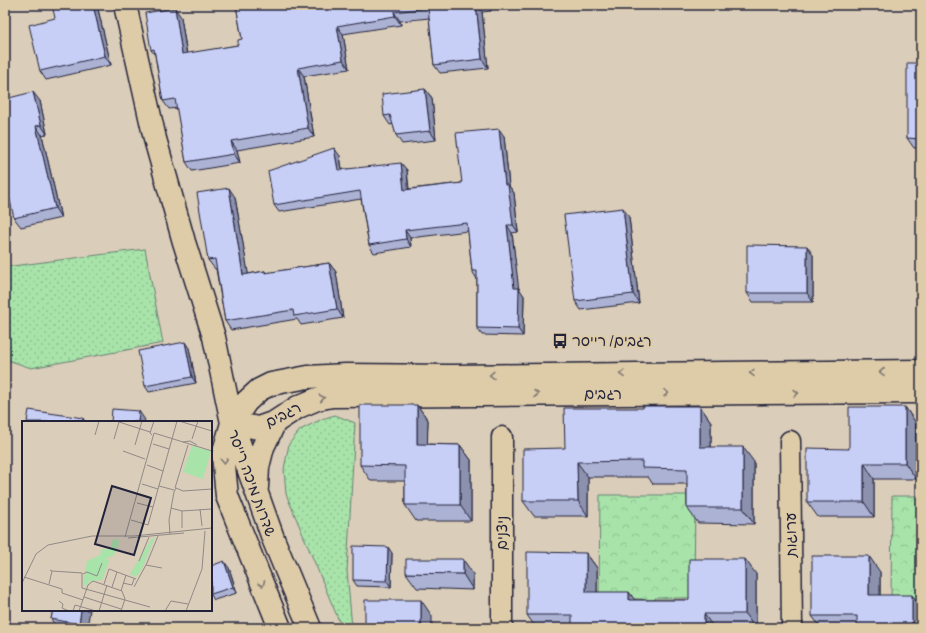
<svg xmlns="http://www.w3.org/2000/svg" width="926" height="633" viewBox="0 0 926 633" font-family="Dekko,'Playpen Sans Hebrew',sans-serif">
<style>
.grass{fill:url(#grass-dots);stroke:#658272}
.park{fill:url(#park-crowns);stroke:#658272}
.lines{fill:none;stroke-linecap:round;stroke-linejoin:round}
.minor-casing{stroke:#22223b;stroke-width:23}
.tertiary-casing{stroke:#22223b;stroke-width:25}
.minor{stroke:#decca9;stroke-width:20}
.tertiary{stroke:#decca9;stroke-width:22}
.wall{fill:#acb2d4;stroke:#22223b}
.shaded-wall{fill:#8c91ad;stroke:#22223b}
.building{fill:#c8cff7;stroke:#22223b}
.oneway{stroke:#807772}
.labels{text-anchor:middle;stroke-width:4;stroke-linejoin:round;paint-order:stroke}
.poi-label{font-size:15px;fill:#22223b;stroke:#decca9;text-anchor:start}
.street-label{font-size:15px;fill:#22223b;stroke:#decca9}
.inset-road{fill:none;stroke:#908987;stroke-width:1}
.view{fill:#22223b;fill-opacity:0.15;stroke:#22223b;stroke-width:2}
.inset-edge{fill:none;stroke:#22223b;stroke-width:2}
</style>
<defs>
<pattern id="grass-dots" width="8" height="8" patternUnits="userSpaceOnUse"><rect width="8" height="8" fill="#a8e3a9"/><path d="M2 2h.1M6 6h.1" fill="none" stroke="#90c292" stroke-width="1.8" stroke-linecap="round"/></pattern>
<pattern id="park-crowns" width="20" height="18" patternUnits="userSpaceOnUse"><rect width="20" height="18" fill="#a8e3a9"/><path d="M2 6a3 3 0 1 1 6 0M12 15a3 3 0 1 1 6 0" fill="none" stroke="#90c292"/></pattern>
</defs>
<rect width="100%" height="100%" fill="#dacdb9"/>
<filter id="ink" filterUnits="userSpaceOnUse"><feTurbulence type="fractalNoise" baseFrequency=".025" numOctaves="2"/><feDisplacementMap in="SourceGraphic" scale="8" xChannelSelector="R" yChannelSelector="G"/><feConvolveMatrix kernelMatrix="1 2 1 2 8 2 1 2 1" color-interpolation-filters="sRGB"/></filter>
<g filter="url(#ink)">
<path class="grass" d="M145,249L163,343L31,368L5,359V267Z
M335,415L355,423L347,571L352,628H342L286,494L284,469L289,444L300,430L322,419Z"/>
<path class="park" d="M600,495H695L694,598H655L654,628H642V599L599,598Z
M892,496H921V602H891Z"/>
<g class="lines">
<defs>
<path id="minor" d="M502,437V628
M790,441L792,628"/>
<path id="tertiary" d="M125,5L155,139L184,242L214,337L232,423L274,541L310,628
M232,423L258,428L275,422L298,407L317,399L332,396L921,392
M257,487L258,467L263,447L275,422
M280,628L227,496L223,455L232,423L246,402L259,390L271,384L308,377L346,375L451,376L921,371"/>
</defs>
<use href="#minor" class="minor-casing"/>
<use href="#tertiary" class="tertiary-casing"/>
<use href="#minor" class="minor"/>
<use href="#tertiary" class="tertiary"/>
</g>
<path class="wall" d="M97,5L111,65L46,80L40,71L55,18Z
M236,5H490L491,11L482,12L488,68L440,73L434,65L429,18L400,21L401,25L343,34L349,69L304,76L314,137L237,150L240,163L192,171L186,162L177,108L169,109L163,101L155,55L151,50L181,17L187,54L238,45L242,39Z
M921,63V148H914L907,138Z
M425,89L432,98L436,140L402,144L396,135L393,124L390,125L384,116Z
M40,101L47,134L42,135L61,218L21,227L14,218Z
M504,136L509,186L514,193L518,232L512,233L518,288L524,296L523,336L482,335L477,328V279L472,271L468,231L410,238L411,247L374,253L369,245L361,199L279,212L274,205L340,156L342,169L407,170L409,189L462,183Z
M235,197L248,274L265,271L266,273L329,263L336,272L343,318L301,325L297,319L231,330L225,321L216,269H215L208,260Z
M629,217L639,303L581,310L575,301Z
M813,255V302H753L747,293Z
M189,348L196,383L149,392L145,386Z
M417,405L428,420L427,444L460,445L471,460V521H416L405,505V481H371L360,465Z
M700,406L711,422V447L754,462V524L698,523L687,508V484H653L648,477H588V516H534L523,501L565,448L643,408Z
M905,407L916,423V479H874V517H818L807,502L849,449Z
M392,553L391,587L357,586L353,580Z
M586,553L597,568V592L634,600H689L756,574V628H536L527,615Z
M211,566L229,568L237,593L214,600L211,595Z
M880,572V595L921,628H821L812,616Z
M406,573L473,574V590L417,588Z
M53,610L87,628H57L51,619Z"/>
<path class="shaded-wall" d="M93,5H97L111,65L105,56Z
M476,5H478L482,12L488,68L482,59Z
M487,5H490L491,11Z
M175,8L181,17L188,63L182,54Z
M394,12L400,21L401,25L395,16Z
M337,26L343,34L349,69L343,60Z
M298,68L304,76L314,137L308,128Z
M425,89L432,98L436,140L430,131Z
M33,92L40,101L47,134L41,125Z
M36,126L42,135L61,218L55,208Z
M499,129L504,136L509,186L514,193L518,232L513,225L505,185Z
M231,141L237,150L240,163L234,154Z
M334,148L340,156L343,177L338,170Z
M401,163L407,170L409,197L404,190Z
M229,188L235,197L250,284L243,275Z
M623,208L629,217L639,303L633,294Z
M507,225L512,233L519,291V288L524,296L523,336L518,329Z
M405,230L410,238L411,247L406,239Z
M807,246L813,255V302L807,293Z
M329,263L336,272L343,318L337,309Z
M185,342L189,348L196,383L192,377Z
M417,405L428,420L427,460L417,444Z
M700,406L711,422V462L700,447Z
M905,407L916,423V479L905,463Z
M139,411L145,420L144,422H138Z
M83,418L85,422H82Z
M460,445L471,460V521L460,505Z
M743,447L754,462V524L743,508Z
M577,462L588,477V516L578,501Z
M864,463L874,479V517L864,502Z
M388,547L392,553L391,587L387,581Z
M586,553L597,568V607L586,592Z
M869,556L880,572V610L869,595Z
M463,559L473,574V590L463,574Z
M745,559L756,574V628H755L745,614Z
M224,561L229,568L237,593L233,587Z
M629,592L640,607L629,600Z
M912,595L921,609V628H912Z
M421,600L432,616V628H421Z
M81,610H90L87,628H82L79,624Z
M704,614L714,628H704Z"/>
<path class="building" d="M52,5H93L105,56L40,71L29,25L55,18Z
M236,5H476L482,59L434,65L428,8L394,12L395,16L337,26L343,60L298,68L308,128L231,141L234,154L186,162L175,99L163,101L154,49L151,50L145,13L175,8L182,54L238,45V40L242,39Z
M907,63H921V139L907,138Z
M425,89L430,131L396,135L390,115L384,116L382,94Z
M33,92L41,125L36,126L55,208L14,218L5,178V99Z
M499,129L505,185H508L513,225H507L514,288H519L518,329L477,328V271H472L467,223L405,230L406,239L369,245L360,191L274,205L268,171L334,148L338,170L401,163L404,190L462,183L456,133Z
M229,188L243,275L265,271V273L329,263L337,309L294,316L293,310L225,321L215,259L208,260L197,193Z
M623,208L633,294L575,301L564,215Z
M747,245L807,246V293H747Z
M185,342L192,377L145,386L138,351Z
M360,405H417V444L460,445V505H405V466L360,465Z
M643,406H700V447H743V508H687V469L642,468V461L577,462L578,501H523V449L565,448L564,408H643Z
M849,407H905V463H864V502H807V448L849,449Z
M112,409L139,411L138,422H111Z
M29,410L83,418L82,422H27Z
M353,546L388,547L387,581L353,580Z
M527,552L586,553V592H629V600H689V559H745V614H704V628H572V615H527Z
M812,556H869V595H912V628H857V616H812Z
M406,559H463V574L406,573Z
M224,561L233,587L211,594V566Z
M365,600H421V628H365Z
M53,610H81L79,624L51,619Z"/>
<defs><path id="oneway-chevron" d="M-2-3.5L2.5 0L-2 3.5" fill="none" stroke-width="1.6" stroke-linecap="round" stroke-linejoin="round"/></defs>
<g class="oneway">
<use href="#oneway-chevron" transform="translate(882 372) rotate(179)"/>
<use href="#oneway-chevron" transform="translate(752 373) rotate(179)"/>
<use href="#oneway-chevron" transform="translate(622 374) rotate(179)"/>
<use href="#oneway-chevron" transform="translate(492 375) rotate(179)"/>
<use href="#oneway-chevron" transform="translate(666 393)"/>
<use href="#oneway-chevron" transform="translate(796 393)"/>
<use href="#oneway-chevron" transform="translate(536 394)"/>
<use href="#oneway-chevron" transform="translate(322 398) rotate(-13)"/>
<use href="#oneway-chevron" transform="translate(224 461) rotate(87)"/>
<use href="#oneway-chevron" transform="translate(262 584) rotate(68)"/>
</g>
</g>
<defs>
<symbol id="bus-bare" viewBox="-9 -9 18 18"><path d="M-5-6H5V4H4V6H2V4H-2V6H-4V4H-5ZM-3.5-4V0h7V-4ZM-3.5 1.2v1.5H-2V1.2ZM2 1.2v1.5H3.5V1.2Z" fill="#22223b" stroke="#decca9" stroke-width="2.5" paint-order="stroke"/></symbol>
</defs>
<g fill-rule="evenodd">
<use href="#bus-bare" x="549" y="330" width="22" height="22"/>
</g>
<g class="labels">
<g class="poi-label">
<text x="572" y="346">רגבים/ רייסר</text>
</g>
<g class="street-label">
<text x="603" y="399">רגבים</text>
<text transform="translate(283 415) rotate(-27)" y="5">רגבים</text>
<text transform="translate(252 483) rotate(70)" y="5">שדרות מיכה רייסר</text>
<text transform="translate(502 533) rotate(-90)" y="5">ניצנים</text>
<text transform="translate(791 535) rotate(-91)" y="5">ערוגות</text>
</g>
</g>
<g transform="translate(22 421)">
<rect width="190" height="190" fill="#dacdb9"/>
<path d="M133,116L120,148L114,156L108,153L130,117ZM91,118L97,119L96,127L91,135L84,137L87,140L80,159L68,160L64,165L61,163L65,140L78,134L80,128H89Z" fill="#a8e3a9"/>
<path d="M170,25L189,30L181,58L161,51Z" fill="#a8e3a9"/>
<path class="inset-road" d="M94,0L128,11M157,0L190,10M132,12L190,30M73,14L77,0M130,14L128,12L132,0M92,18L97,1M170,18L176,0M161,21L168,20L175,24M131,23L147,28M113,24L120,0M101,30L123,38M125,44L141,50M120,63L136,68M137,65L152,69M153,67L166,24M152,71L154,67L161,70L190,68M115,82L131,86M149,87L160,90L190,88M178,88L180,105M160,90V107M109,99L126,104L155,0M148,113L147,99L152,71M103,116L132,12M106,117L162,112M117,140L127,116M124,144L140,147M30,150L60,152V167L128,186M61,153L65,151L75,155L80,142M2,156L40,168V172L61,179M0,162L14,133L26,124L70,115H112L190,107M101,162L110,164L112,158M27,163L30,150L28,149M82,163L87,148L114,158M90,166L95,151M112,166L125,142L136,115M99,170L104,154M62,176L99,188M37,180L41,183L40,187L47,190M51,190L53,184L74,190M57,190L66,164L71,160L100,170L103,178L99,190M77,190L85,164M143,190L149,180L166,183M164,190L180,148L183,110"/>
<path class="view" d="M90,65L129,77L112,134L73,123Z"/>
<rect width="190" height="190" class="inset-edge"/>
</g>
<rect width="926" height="633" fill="none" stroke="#decca9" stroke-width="20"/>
<rect x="10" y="10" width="906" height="613" fill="none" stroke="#22223b" stroke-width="1.5" filter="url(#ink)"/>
</svg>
